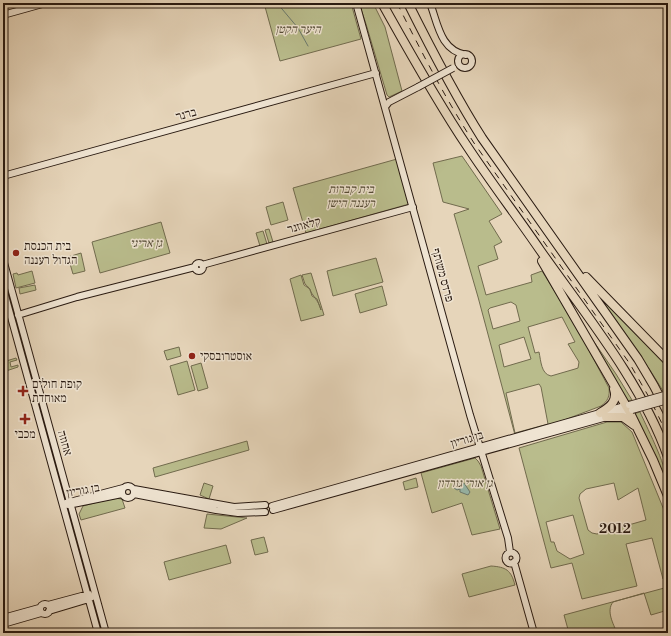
<svg xmlns="http://www.w3.org/2000/svg" width="671" height="636" viewBox="0 0 671 636" font-family="'Libre Bodoni','Frank Ruhl Libre',serif">
<style>
.green{fill:#b9bc8c;stroke:#716b4e;fill-rule:evenodd}
.water{fill:#97b9ac;stroke:#6b796e}
.lines{fill:none;stroke-linecap:round;stroke-linejoin:round}
.stream{stroke:#6b796e;stroke-width:1}
.secondary-casing{stroke:#291a11;stroke-width:8}
.highway-casing{stroke:#291a11;stroke-width:10}
.secondary{stroke:#efe4d2;stroke-width:6}
.highway{stroke:#e6d5ba;stroke-width:8}
.rail{stroke:#291a11;stroke-width:1;stroke-dasharray:7 7;stroke-linecap:butt}
.secondary-bridge-casing{stroke:#291a11;stroke-width:8;stroke-linecap:butt}
.secondary-bridge{stroke:#efe4d2;stroke-width:6}
.poi-dot{fill:#8f2418;stroke:#efe4d2;stroke-width:1.5}
.labels{text-anchor:middle;stroke-width:3;stroke-linejoin:round;paint-order:stroke}
.park-label{font-size:12px;font-style:italic;fill:#544b36;stroke:#efe4d2}
.street-label{font-size:12px;fill:#291a11;stroke:#efe4d2}
.poi-label{font-size:12px;fill:#291a11;stroke:#efe4d2;text-anchor:start}
.neighbourhood-label{font-size:13px;font-weight:bold;fill:#291a11;stroke:#efe4d2}
</style>
<rect width="100%" height="100%" fill="#e6d5ba"/>
<filter id="stains"><feTurbulence type="fractalNoise" baseFrequency=".005" numOctaves="4"/><feColorMatrix values="0 0 0 0 .2 0 0 0 0 .09 0 0 0 0 .02 0 0 0 .5 -.17"/></filter>
<radialGradient id="worn" r=".72"><stop offset=".6" stop-color="#630" stop-opacity="0"/><stop offset="1" stop-color="#630" stop-opacity=".3"/></radialGradient>
<path class="green" d="M264,3H351L361,39L280,61Z
M359,3H373L385,27L402,91L389,97L387,95L366,24Z
M462,156L502,214L489,221L502,242L494,246L498,259L478,266L486,295L532,282L531,275L542,271L575,324L609,388C610,396 608,401 601,406L551,425L515,435L478,297L454,214L469,209L443,202L433,163ZM511,302L516,305L520,321L493,329L488,310L490,308ZM562,317L575,342L568,344L579,362L578,368L575,369L551,376C541,374 541,361 539,352L535,353L528,327ZM524,337L531,359L504,367L499,345ZM539,384L541,387L548,424L515,433L506,393Z
M397,159L409,204L306,233L293,188Z
M283,202L288,220L271,225L266,207Z
M161,222L170,253L100,273L92,242Z
M269,229L273,242L269,243L265,230Z
M263,231L267,244L260,246L256,233Z
M81,253L85,271L73,274L68,257Z
M376,258L383,282L333,296L327,271Z
M32,271L35,283L16,288L13,274L17,273L18,275Z
M311,273L324,315L301,321L290,279L301,275L304,285L310,289L312,296L317,299L321,310C319,303 317,301 313,295C309,290 311,289 305,284L302,275Z
M585,280L668,365V390L663,391L650,370Z
M35,285L36,290L20,294L19,288Z
M382,286L387,305L360,313L355,294Z
M577,317L616,374L632,400L626,401Z
M179,347L181,356L167,360L164,351Z
M16,358L17,360L10,362L11,367L18,365V367L3,372V362Z
M187,361L195,390L178,395L170,366Z
M201,363L208,388L198,391L191,366Z
M640,412C649,432 668,468 668,488L633,414Z
M607,422H621L632,432L666,515L668,526V578L663,579L652,538L626,544L637,586L582,599L572,563L551,568L519,448ZM614,483L618,500L638,488L646,520L597,534L592,533L588,530L579,498L580,494L586,489ZM573,515L584,554L570,559L557,551L554,542H551L546,522Z
M247,441L249,450L155,477L153,468Z
M475,458L478,461L481,466L500,529L472,535L462,503L432,513L421,473Z
M416,478L418,487L405,490L403,482Z
M204,483L213,486L209,499L200,495Z
M113,498L122,499L125,508L81,520L79,514L83,506Z
M207,514L247,518L221,529L204,528Z
M264,537L268,552L255,555L251,540Z
M226,545L231,563L169,580L164,562Z
M491,566C506,567 511,570 515,585L469,597L462,574Z
M668,587V610L651,615L644,593L613,602C606,611 613,623 617,633H569L564,615Z"/>
<path class="water" d="M464,483L470,492L468,495L460,492V489L457,490L454,488L456,484Z"/>
<g class="lines">
<path class="stream" d="M277,3L298,28L308,46"/>
<defs>
<path id="secondary" d="M356,3L470,415L508,538L510,552
M430,3C438,24 440,50 466,55
M3,15L46,3
M458 61a7 7 0 1 1 14 0a7 7 0 1 1-14 0Z
M385,107L389,102L418,87
M3,176L376,73
M3,259L106,633
M195 267a4 4 0 1 1 8 0a4 4 0 1 1-8 0Z
M202,265L413,207
M3,288L98,633
M18,315L77,297L195,267
M122 492a6 6 0 1 1 12 0a6 6 0 1 1-12 0Z
M134,489L234,507L265,505
M134,494L216,510L238,513L265,512
M66,503L123,488
M68,505L122,494
M272,506L628,405
M273,510L632,410
M505.5 558a5.5 5.5 0 1 1 11 0a5.5 5.5 0 1 1-11 0Z
M514,562L534,633
M40 609a5 5 0 1 1 10 0a5 5 0 1 1-10 0Z
M48,605L89,594
M49,611L89,599L92,597
M3,618L39,608
M3,624L41,613"/>
<path id="highway" d="M382,3C409,51 436,100 467,146C490,181 516,215 540,250C585,314 642,383 668,457
M408,3C431,49 454,94 482,138L638,359L654,386L668,413
M542,261L629,411L653,460L668,496
M586,277L668,361
M600,413C610,407 618,401 614,389
M606,417H623L634,425"/>
</defs>
<use href="#secondary" class="secondary-casing"/>
<use href="#highway" class="highway-casing"/>
<use href="#secondary" class="secondary"/>
<use href="#highway" class="highway"/>
<path class="rail" d="M397,3C421,51 445,98 474,143L630,364L650,399L668,436"/>
<defs>
<path id="secondary-bridge" d="M418,87L453,68
M629,405L668,394
M632,410L668,400"/>
</defs>
<use href="#secondary-bridge" class="secondary-bridge-casing"/>
<use href="#secondary-bridge" class="secondary-bridge"/>
</g>
<g class="poi-dot">
<circle cx="16" cy="253" r="4"/>
<circle cx="192" cy="356" r="4"/>
<path d="M21 385h4v4h4v4h-4v4h-4v-4h-4v-4h4z"/>
<path d="M23 413h4v4h4v4h-4v4h-4v-4h-4v-4h4z"/>
</g>
<g class="labels">
<g class="park-label">
<text x="298" y="33">היער הקטן</text>
<text x="351" y="193">בית קברות<tspan x="351" dy="14">רעננה הישן</tspan></text>
<text x="146" y="247">גן אריגי</text>
<text x="465" y="487">גן אורי גורדון</text>
</g>
<g class="street-label">
<text transform="translate(186 114) rotate(-15)" y="4">ברנר</text>
<text transform="translate(304 225) rotate(-15)" y="4">קלאוזנר</text>
<text transform="translate(443 275) rotate(75)" y="4">פרדס משותף</text>
<text transform="translate(467 439) rotate(-16)" y="4">בן גוריון</text>
<text transform="translate(65 443) rotate(74)" y="4">אחוזה</text>
<text transform="translate(83 490) rotate(-10)" y="4">בן גוריון</text>
</g>
<g class="poi-label">
<text x="24" y="250">בית הכנסת<tspan x="24" dy="14">הגדול רעננה</tspan></text>
<text x="200" y="360">אוסטרובסקי</text>
<text x="32" y="388">קופת חולים<tspan x="32" dy="14">מאוחדת</tspan></text>
<text x="25" y="438" text-anchor="middle">מכבי</text>
</g>
<g class="neighbourhood-label">
<text x="615" y="533">2012</text>
</g>
</g>
<rect width="671" height="636" fill="none" stroke="#e6d5ba" stroke-width="16"/>
<rect x="4" y="4" width="663" height="628" fill="none" stroke="#291a11" stroke-width="2"/>
<rect x="8" y="8" width="655" height="620" fill="none" stroke="#291a11"/>
<rect width="100%" height="100%" filter="url(#stains)"/>
<rect width="100%" height="100%" fill="url(#worn)"/>
</svg>
